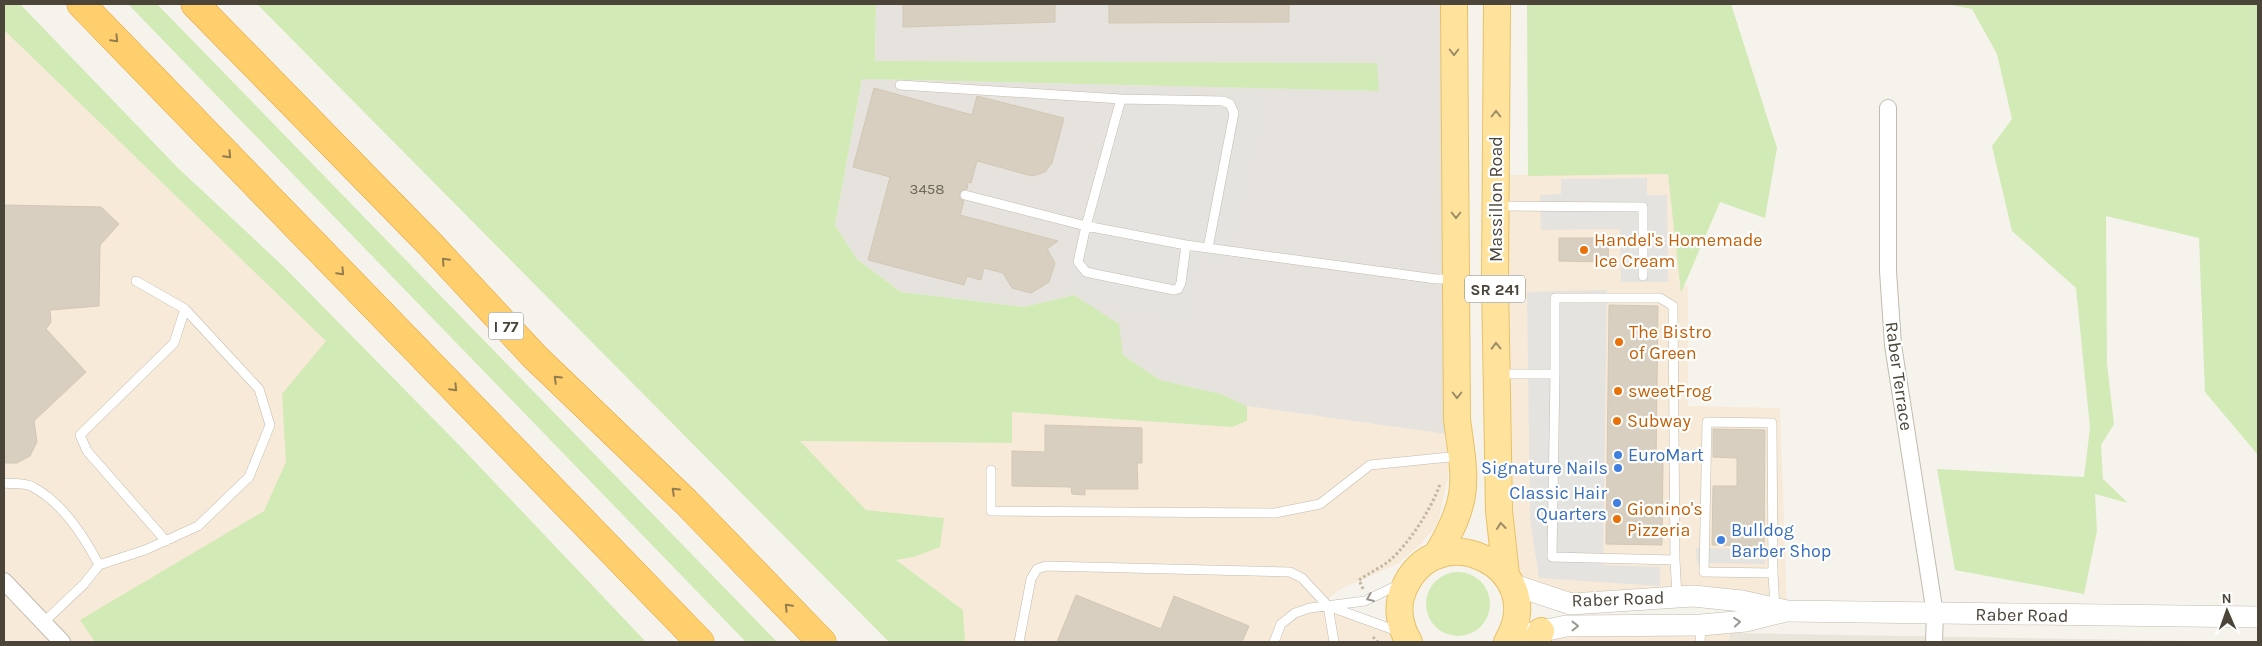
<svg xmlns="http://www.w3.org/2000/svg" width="2262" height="646" viewBox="0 0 2262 646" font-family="Karla,sans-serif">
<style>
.residential{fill:#eae5da}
.commercial{fill:#f7ead8}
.industrial{fill:#e6e2dd}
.green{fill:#d2eab5}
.parking{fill:#e5e3e0}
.building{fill:#d8cfc1;stroke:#d3c7b4}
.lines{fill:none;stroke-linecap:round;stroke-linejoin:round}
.service-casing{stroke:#c2bbae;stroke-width:10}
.minor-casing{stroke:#c2bbae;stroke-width:18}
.tertiary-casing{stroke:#c2bbae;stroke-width:22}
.primary-casing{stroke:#e6c16a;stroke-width:28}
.motorway-casing{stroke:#e0a43c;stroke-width:29}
.path{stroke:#c4b79f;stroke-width:3;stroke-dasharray:2.5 2.5;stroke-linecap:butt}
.service{stroke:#fff;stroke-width:9}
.minor{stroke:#fff;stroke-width:16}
.tertiary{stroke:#fff;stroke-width:21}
.primary{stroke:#ffe39c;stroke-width:26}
.motorway{stroke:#ffcf6e;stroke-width:28}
.oneway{stroke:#937c4e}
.oneway2{stroke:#9c8c66}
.oneway3{stroke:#9c9892}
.food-dot{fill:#e8710a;stroke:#fff;stroke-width:2}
.shop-dot{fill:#3f7fe0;stroke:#fff;stroke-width:2}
.labels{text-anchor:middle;stroke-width:4.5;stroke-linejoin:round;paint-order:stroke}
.number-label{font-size:15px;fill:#6e675b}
.shield{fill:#fff;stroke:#817c74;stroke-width:1}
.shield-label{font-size:16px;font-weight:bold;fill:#4b4439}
.street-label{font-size:18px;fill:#4b4439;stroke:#fff}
.food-label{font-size:18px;fill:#c56008;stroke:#fff;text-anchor:start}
.shop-label{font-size:18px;fill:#366cbe;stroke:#fff;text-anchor:start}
</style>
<rect width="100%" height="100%" fill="#f6f3ec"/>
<path class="residential" d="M1730,633L2258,642H1729Z"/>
<path class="commercial" d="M4,30L326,341L638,642H4Z
M1668,173L1681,286H1688V406L1780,408L1787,611L1742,601L1571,604L1511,584L1496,175Z
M1247,406L1446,434L1449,471L1438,523L1422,543L1399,563L1339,590L1319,607L1381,624L1409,642H965L963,610L896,560L914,557L944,518L866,510L799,441L1012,443L1011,412L1231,427L1247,421Z
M1729,623V642H1536L1541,631Z"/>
<path class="industrial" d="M876,4H1444L1446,434L1247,406L1221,394L1160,380L1123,355L1074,295L1024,307L901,292L857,259L835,225L862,79L1379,91L1376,63L875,61Z"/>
<path class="green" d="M4,4H20L178,168L284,267L461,447L646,642H95L80,620L264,511L286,462L282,394L326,341L4,30Z
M128,4H157L777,642H746Z
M257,4H876L875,61L1377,63L1379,91L862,79L835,225L857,259L901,292L1024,307L1074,295L1119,324L1123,355L1160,380L1221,394L1247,406V421L1232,427L1012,412V443L800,441L866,510L944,518L940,547L914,557L896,560L963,610L965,642H889Z
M1527,4H1731L1777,148L1765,218L1720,202L1681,293L1668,174L1528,176Z
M1946,4H2258V455L2205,392L2199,238L2106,216L2107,364L2114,424L2101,445L2103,479L2128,503L2095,494L2097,531L2084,594L1955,570L1937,469L2084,477L2090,428L2076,288L2012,231L1992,146L2012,119L1997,54L1972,9Z
M1426 604a32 32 0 1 1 64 0a32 32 0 1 1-64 0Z"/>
<path class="parking" d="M1120,89L1265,98L1226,260L1196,255L1185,317L1095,300L1080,288L1070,275Z
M1647,178V195H1667L1668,282H1621L1620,229L1541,230L1540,195L1561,194V179Z
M1607,290L1603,565L1660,567V586L1539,578L1530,519L1527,292Z
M1696,548L1764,549L1765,564L1697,563Z"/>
<path class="building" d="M903,4H1055V22L903,27Z
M1109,4H1289V22L1109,23Z
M874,88L972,115L977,96L1064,118L1052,163L1045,172L1032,176L977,161L971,183L968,182L967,189L961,190L959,194L960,199L964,201L960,215L1058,241L1047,249L1055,263L1049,282L1031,293L1012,288L1003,273L984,268L981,280L967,276L964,285L868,260L890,177L853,167Z
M4,205L101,207L119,224L100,245L99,306L50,310L51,322L46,329L86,372L34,421L37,442L30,456L17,463H4Z
M1559,238H1609L1608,262L1559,261Z
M1609,305L1658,306L1656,463H1663L1662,545L1606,544Z
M1045,425L1142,428V463H1137L1138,489H1085V495L1072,494L1071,487L1012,486V451L1045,452Z
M1713,429L1765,430L1764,546L1712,545L1713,486H1737V458L1713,457Z
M1076,595L1161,629L1174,596L1249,626L1242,642H1057Z"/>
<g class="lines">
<defs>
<path id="service" d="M900,85L1121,99
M965,195L1086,226L1078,262L1086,272L1095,274L1174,290L1178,289L1181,283L1186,245
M1498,206L1643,207V276
M1208,248L1234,113L1230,104L1223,101L1121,99L1086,226L1186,245L1436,279H1453
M1499,374H1555L1552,557L1675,560L1673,306L1660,298H1555V374
M991,470V511L1275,513L1320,504L1370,465L1460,456
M4,483C12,484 24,483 31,486C61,501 84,536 99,565L84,584L44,622
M166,541L87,451L80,435L174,343L185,309
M1675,560L1677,597
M99,565L145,550L198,526L249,477L270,425L259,389L185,309L136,281
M1773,573L1704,572L1707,422L1772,423L1773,573L1775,609
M1328,606L1334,642
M1019,642L1031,579L1037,569L1046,566L1290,572L1302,578L1328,606L1400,632
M1274,642L1281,624L1295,613L1310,608L1365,601L1400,584
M1700,642L1701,625"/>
<path id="minor" d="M1888,108V271L1893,345L1935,614L1934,642
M4,581L62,642"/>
<path id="tertiary" d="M1511,584L1571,604L1693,596L1742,601L1787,611L2258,617
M1510,638L1566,626L1701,625L1746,621L1782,612"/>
<path id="primary" d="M1497,4L1495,282L1499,511L1506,575
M1436,556C1470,500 1466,483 1457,420L1454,4
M1409,642C1400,627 1396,608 1403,591C1435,511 1552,567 1507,642
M1536,642L1541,631"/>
<path id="motorway" d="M81,4L700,642
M195,4L428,242L535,357L686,502L822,642"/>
</defs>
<use href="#service" class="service-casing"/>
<use href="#minor" class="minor-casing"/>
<use href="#tertiary" class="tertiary-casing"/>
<use href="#primary" class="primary-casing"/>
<use href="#motorway" class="motorway-casing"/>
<path class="path" d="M1363,589L1359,580C1369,573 1380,568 1389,561C1409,544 1432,508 1440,484
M1373,637L1378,642"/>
<use href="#service" class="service"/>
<use href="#minor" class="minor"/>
<use href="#tertiary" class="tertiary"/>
<use href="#primary" class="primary"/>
<use href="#motorway" class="motorway"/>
</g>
<defs><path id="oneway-chevron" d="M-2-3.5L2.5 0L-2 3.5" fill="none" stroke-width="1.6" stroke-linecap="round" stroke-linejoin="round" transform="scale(1.25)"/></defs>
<g class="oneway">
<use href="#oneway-chevron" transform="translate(115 39) rotate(46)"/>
<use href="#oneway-chevron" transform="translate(228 155) rotate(46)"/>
<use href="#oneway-chevron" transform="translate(445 261) rotate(-133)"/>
<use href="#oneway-chevron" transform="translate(341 272) rotate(46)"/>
<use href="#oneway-chevron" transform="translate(557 379) rotate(-136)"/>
<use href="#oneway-chevron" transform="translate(454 388) rotate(46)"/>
<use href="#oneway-chevron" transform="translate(675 491) rotate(-136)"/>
<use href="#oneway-chevron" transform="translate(788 607) rotate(-134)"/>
</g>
<g class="oneway2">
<use href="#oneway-chevron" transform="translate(1454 52) rotate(90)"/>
<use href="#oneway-chevron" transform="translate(1496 114) rotate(-90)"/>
<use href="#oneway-chevron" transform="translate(1456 215) rotate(90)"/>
<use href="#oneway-chevron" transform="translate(1496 346) rotate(-91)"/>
<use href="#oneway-chevron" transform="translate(1457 395) rotate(90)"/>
<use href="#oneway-chevron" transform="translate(1501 526) rotate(-96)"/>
</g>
<g class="oneway3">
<use href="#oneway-chevron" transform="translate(1370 598) rotate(157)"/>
<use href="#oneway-chevron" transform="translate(1737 622) rotate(-5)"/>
<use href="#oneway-chevron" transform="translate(1575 626)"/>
</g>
<g class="food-dot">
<circle cx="1584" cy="250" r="5"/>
<circle cx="1619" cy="342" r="5"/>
<circle cx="1618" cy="391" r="5"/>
<circle cx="1617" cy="421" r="5"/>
<circle cx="1617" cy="519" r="5"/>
</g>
<g class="shop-dot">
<circle cx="1618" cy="455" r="5"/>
<circle cx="1618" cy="468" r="5"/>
<circle cx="1617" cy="503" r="5"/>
<circle cx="1721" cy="540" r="5"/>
</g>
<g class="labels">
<g class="number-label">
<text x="927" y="194">3458</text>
</g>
<g class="shield">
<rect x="1465" y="275.5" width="60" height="27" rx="4"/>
<rect x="488.5" y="312.5" width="35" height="27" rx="4"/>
</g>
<g class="shield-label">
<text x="1495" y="295">SR 241</text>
<text x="506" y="332">I 77</text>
</g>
<g class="street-label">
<text transform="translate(1496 199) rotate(-90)" y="6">Massillon Road</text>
<text transform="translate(1899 376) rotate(82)" y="6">Raber Terrace</text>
<text transform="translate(1618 599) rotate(-2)" y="6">Raber Road</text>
<text transform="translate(2022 615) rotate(1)" y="6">Raber Road</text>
</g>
<g class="food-label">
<text x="1594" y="246">Handel's Homemade<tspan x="1594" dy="21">Ice Cream</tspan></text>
<text x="1629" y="338">The Bistro<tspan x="1629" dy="21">of Green</tspan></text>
<text x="1628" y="397">sweetFrog</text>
<text x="1627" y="427">Subway</text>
<text x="1627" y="515">Gionino's<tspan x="1627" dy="21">Pizzeria</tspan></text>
</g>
<g class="shop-label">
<text x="1628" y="461">EuroMart</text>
<text x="1608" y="474" text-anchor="end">Signature Nails</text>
<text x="1607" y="499" text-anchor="end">Classic Hair<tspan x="1607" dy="21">Quarters</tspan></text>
<text x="1731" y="536">Bulldog<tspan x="1731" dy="21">Barber Shop</tspan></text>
</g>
</g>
<rect width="2262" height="646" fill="none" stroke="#4b4439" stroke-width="10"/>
<g transform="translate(2227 611) rotate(358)" stroke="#ffffff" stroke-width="4" paint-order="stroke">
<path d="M0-4L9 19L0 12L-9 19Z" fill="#4b4439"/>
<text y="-8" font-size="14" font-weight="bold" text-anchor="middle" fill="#4b4439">N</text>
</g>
</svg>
